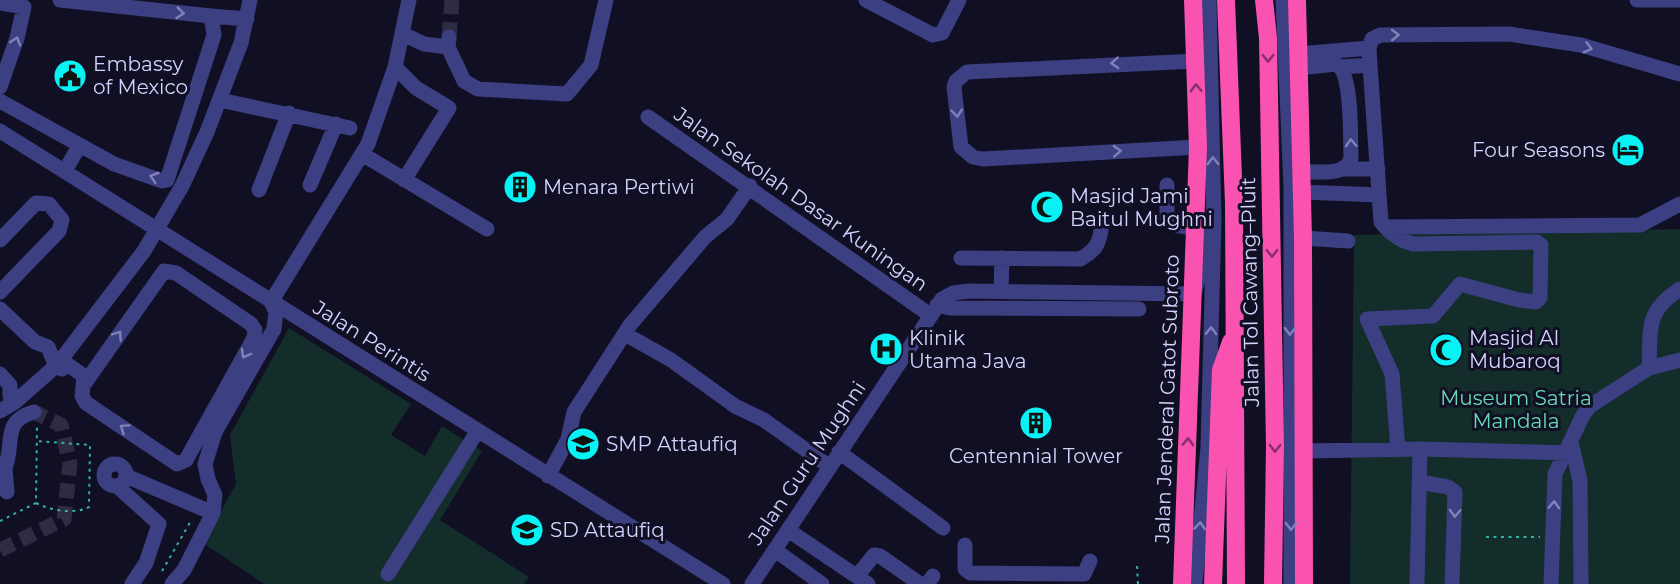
<svg xmlns="http://www.w3.org/2000/svg" width="1680" height="584" viewBox="0 0 1680 584" font-family="Montserrat,sans-serif">
<style>
.green{fill:#122d2a}
.lines{fill:none;stroke-linecap:round;stroke-linejoin:round}
.minor-tunnel{stroke:#2e2c45;stroke-width:15;stroke-dasharray:15 8;stroke-linecap:butt}
.path{stroke:#33b2a0;stroke-width:2;stroke-dasharray:3 4.5;stroke-linecap:butt}
.minor{stroke:#3c3f81;stroke-width:15}
.highway{stroke:#f952b1;stroke-width:18}
.oneway{stroke:#8082b9}
.oneway2{stroke:#85306a}
.labels{text-anchor:middle;stroke-width:6;stroke-linejoin:round;paint-order:stroke}
.poi-label{font-size:20px;fill:#d4d3fe;stroke:#110f24;text-anchor:start}
.street-label{font-size:20px;fill:#d4d3fe;stroke:#110f24}
.park-label{font-size:20px;fill:#61dcb3;stroke:#110f24}
</style>
<rect width="100%" height="100%" fill="#110f24"/>
<path class="green" d="M1680,229V584H1350L1354,235Z
M289,328L411,404L391,435L425,456L442,426L482,451L440,520L529,577L524,584H264L203,543L236,484L230,435Z"/>
<g class="lines">
<path class="minor-tunnel" d="M449,37L452,0
M0,550L64,519L70,464L61,425L34,412"/>
<path class="path" d="M36,503C50,510 74,515 89,507L90,445L37,441
M0,521L36,503L37,425
M1486,537H1540
M1137,566L1138,584
M162,571L192,519"/>
<path class="minor" d="M866,0L933,35L942,33L959,0
M1283,0L1291,188V584
M1637,0H1680
M0,3L24,7L17,38L0,87
M211,16L247,19
M403,34L424,44L448,47
M449,37L448,47L464,81L478,89L567,94L591,65L606,0
M1299,54L1369,48
M1196,61L967,72L956,81L954,87L961,147L973,157L983,159L1198,147
M1370,65L1381,222C1389,232 1401,241 1413,244L1537,242L1541,245L1540,298L1536,302L1519,300L1460,284L1433,316L1367,319L1392,374L1398,450
M395,67L416,88L449,108L404,180
M1341,67L1370,65L1369,48L1372,39L1380,35L1509,34L1581,45L1680,74
M1299,68L1336,64C1353,72 1350,139 1351,158C1346,177 1318,171 1301,172
M220,100L350,128
M0,101L114,164L162,181L167,180L214,35L211,16L60,0
M648,117L930,315
M0,131L723,584
M362,154L487,229
M1346,169H1378
M65,171L79,146
M310,185L336,124
M1167,185V219L1172,225L1196,228
M259,190L289,113
M1301,192L1379,195
M1385,227L1640,225L1680,204
M1303,238L1348,241
M0,240L36,203L49,204L62,220L59,231L0,292
M961,258L1080,259C1097,250 1100,242 1102,224
M1001,291L1002,258
M271,302L368,144L395,67L409,0
M937,305L950,308L1139,309
M0,309L35,342L48,347L54,362L62,369
M625,334L671,360L735,406L764,420L830,467
M62,368L70,366L84,376L82,396L86,403L177,464L186,460L254,338L255,330L251,324L176,273L164,271L85,383
M1649,368C1651,330 1644,312 1680,289
M0,374L10,385V396L15,402
M0,411L15,402L57,365L144,251L182,186L207,132L241,43L250,0
M1572,446L1580,481L1581,584
M1304,451L1420,449L1573,453
M839,452L943,528
M0,464L5,468L7,492
M104 475a11 11 0 1 1 22 0a11 11 0 1 1-22 0Z
M5,468C15,443 1,421 34,412
M126,476L213,513
M548,476L568,439L574,412L630,325L705,237L727,219L750,186
M1419,482L1448,487L1455,492L1452,584
M117,486L159,524L146,563L132,584
M788,530L868,584
M965,545V569L970,573L1084,574L1090,561
M775,550L822,584
M388,574L477,432
M857,576L874,555L880,556L920,584
M172,584L184,570L213,513L215,495L208,479L205,464L215,432L274,329L276,312L271,302
M752,584L942,299L953,293L969,291L1194,294L1214,220
M927,584L933,576
M1195,584L1208,447L1214,220L1209,0
M1417,584L1420,449
M1551,584L1555,474L1583,415L1590,406L1649,368L1680,360"/>
<path class="highway" d="M1226,0L1234,203L1236,584
M1264,0L1268,38L1275,446L1273,584
M1297,0L1303,238L1304,584
M1182,584L1198,147L1193,0
M1213,584L1221,370L1231,342"/>
</g>
<defs><path id="oneway-chevron" d="M-2-3.5L2.5 0L-2 3.5" fill="none" stroke-width="1.6" stroke-linecap="round" stroke-linejoin="round" transform="scale(1.5)"/></defs>
<g class="oneway">
<use href="#oneway-chevron" transform="translate(180 13) rotate(6)"/>
<use href="#oneway-chevron" transform="translate(1395 35) rotate(-1)"/>
<use href="#oneway-chevron" transform="translate(16 41) rotate(-73)"/>
<use href="#oneway-chevron" transform="translate(1588 48) rotate(15)"/>
<use href="#oneway-chevron" transform="translate(1115 63) rotate(177)"/>
<use href="#oneway-chevron" transform="translate(957 113) rotate(84)"/>
<use href="#oneway-chevron" transform="translate(1351 143) rotate(-93)"/>
<use href="#oneway-chevron" transform="translate(1117 151) rotate(-3)"/>
<use href="#oneway-chevron" transform="translate(1213 161) rotate(-91)"/>
<use href="#oneway-chevron" transform="translate(154 177) rotate(-163)"/>
<use href="#oneway-chevron" transform="translate(1211 331) rotate(-89)"/>
<use href="#oneway-chevron" transform="translate(1290 331) rotate(90)"/>
<use href="#oneway-chevron" transform="translate(118 335) rotate(-55)"/>
<use href="#oneway-chevron" transform="translate(245 354) rotate(119)"/>
<use href="#oneway-chevron" transform="translate(124 428) rotate(-146)"/>
<use href="#oneway-chevron" transform="translate(1554 505) rotate(-88)"/>
<use href="#oneway-chevron" transform="translate(1455 513) rotate(92)"/>
<use href="#oneway-chevron" transform="translate(1200 526) rotate(-86)"/>
<use href="#oneway-chevron" transform="translate(1291 526) rotate(90)"/>
</g>
<g class="oneway2">
<use href="#oneway-chevron" transform="translate(1268 58) rotate(89)"/>
<use href="#oneway-chevron" transform="translate(1196 88) rotate(-92)"/>
<use href="#oneway-chevron" transform="translate(1272 253) rotate(89)"/>
<use href="#oneway-chevron" transform="translate(1188 442) rotate(-87)"/>
<use href="#oneway-chevron" transform="translate(1275 448) rotate(90)"/>
</g>
<defs>
<symbol id="civic-disc" viewBox="-11 -11 22 22"><circle r="9.5" fill="#08f1f5" stroke="#110f24"/><path d="M-.6-6.5H3V-4.5H.6V-3L4-1V1h2V6H-6V1h2V-1L-.6-3ZM-1.2 2.5V6h2.4V2.5Z" fill="#111"/></symbol>
<symbol id="hotel-disc" viewBox="-11 -11 22 22"><circle r="9.5" fill="#08f1f5" stroke="#110f24"/><path d="M-6-4.5h1.5V1H6V5H4.5V3h-9V5H-6ZM-4 0a1.8 1.8 0 1 1 3.6 0ZM.5 0V-2.5h3Q6-2.5 6 0Z" fill="#111"/></symbol>
<symbol id="building-disc" viewBox="-11 -11 22 22"><circle r="9.5" fill="#08f1f5" stroke="#110f24"/><path d="M-4-6H4V6H1V3H-1V6H-4ZM-2.5-4.3h1.7v1.8h-1.7ZM.8-4.3h1.7v1.8H.8ZM-2.5-1h1.7V.8h-1.7ZM.8-1h1.7V.8H.8Z" fill="#111"/></symbol>
<symbol id="mosque-disc" viewBox="-11 -11 22 22"><circle r="9.5" fill="#08f1f5" stroke="#110f24"/><path d="M3.5-4.9A6 6 0 1 0 3.5 4.9A5 5 0 1 1 3.5-4.9Z" fill="#111"/></symbol>
<symbol id="hospital-disc" viewBox="-11 -11 22 22"><circle r="9.5" fill="#08f1f5" stroke="#110f24"/><path d="M-5-5h3v3.5h4V-5h3V5h-3V1.5h-4V5h-3Z" fill="#111"/></symbol>
<symbol id="school-disc" viewBox="-11 -11 22 22"><circle r="9.5" fill="#08f1f5" stroke="#110f24"/><path d="M0-5L7-2L0 1L-7-2ZM-4 1L0 2.5L4 1V4Q0 6-4 4Z" fill="#111"/></symbol>
</defs>
<g fill-rule="evenodd">
<use href="#civic-disc" x="51" y="57" width="38" height="38"/>
<use href="#hotel-disc" x="1609" y="131" width="38" height="38"/>
<use href="#building-disc" x="501" y="168" width="38" height="38"/>
<use href="#mosque-disc" x="1028" y="188" width="38" height="38"/>
<use href="#hospital-disc" x="867" y="330" width="38" height="38"/>
<use href="#mosque-disc" x="1427" y="331" width="38" height="38"/>
<use href="#building-disc" x="1017" y="404" width="38" height="38"/>
<use href="#school-disc" x="564" y="425" width="38" height="38"/>
<use href="#school-disc" x="508" y="511" width="38" height="38"/>
</g>
<g class="labels">
<g class="poi-label">
<text x="93" y="71">Embassy<tspan x="93" dy="23">of Mexico</tspan></text>
<text x="1605" y="157" text-anchor="end">Four Seasons</text>
<text x="543" y="194">Menara Pertiwi</text>
<text x="1070" y="203">Masjid Jami<tspan x="1070" dy="23">Baitul Mughni</tspan></text>
<text x="909" y="345">Klinik<tspan x="909" dy="23">Utama Java</tspan></text>
<text x="1469" y="345">Masjid Al<tspan x="1469" dy="23">Mubaroq</tspan></text>
<text x="606" y="451">SMP Attaufiq</text>
<text x="1036" y="463" text-anchor="middle">Centennial Tower</text>
<text x="550" y="537">SD Attaufiq</text>
</g>
<g class="street-label">
<text transform="translate(801 199) rotate(35)" y="7">Jalan Sekolah Dasar Kuningan</text>
<text transform="translate(1250 292) rotate(-91)" y="7">Jalan Tol Cawang–Pluit</text>
<text transform="translate(372 341) rotate(32)" y="7">Jalan Perintis</text>
<text transform="translate(1167 399) rotate(-88)" y="7">Jalan Jenderal Gatot Subroto</text>
<text transform="translate(807 463) rotate(-56)" y="7">Jalan Guru Mughni</text>
</g>
<g class="park-label">
<text x="1516" y="405">Museum Satria<tspan x="1516" dy="23">Mandala</tspan></text>
</g>
</g>
</svg>
